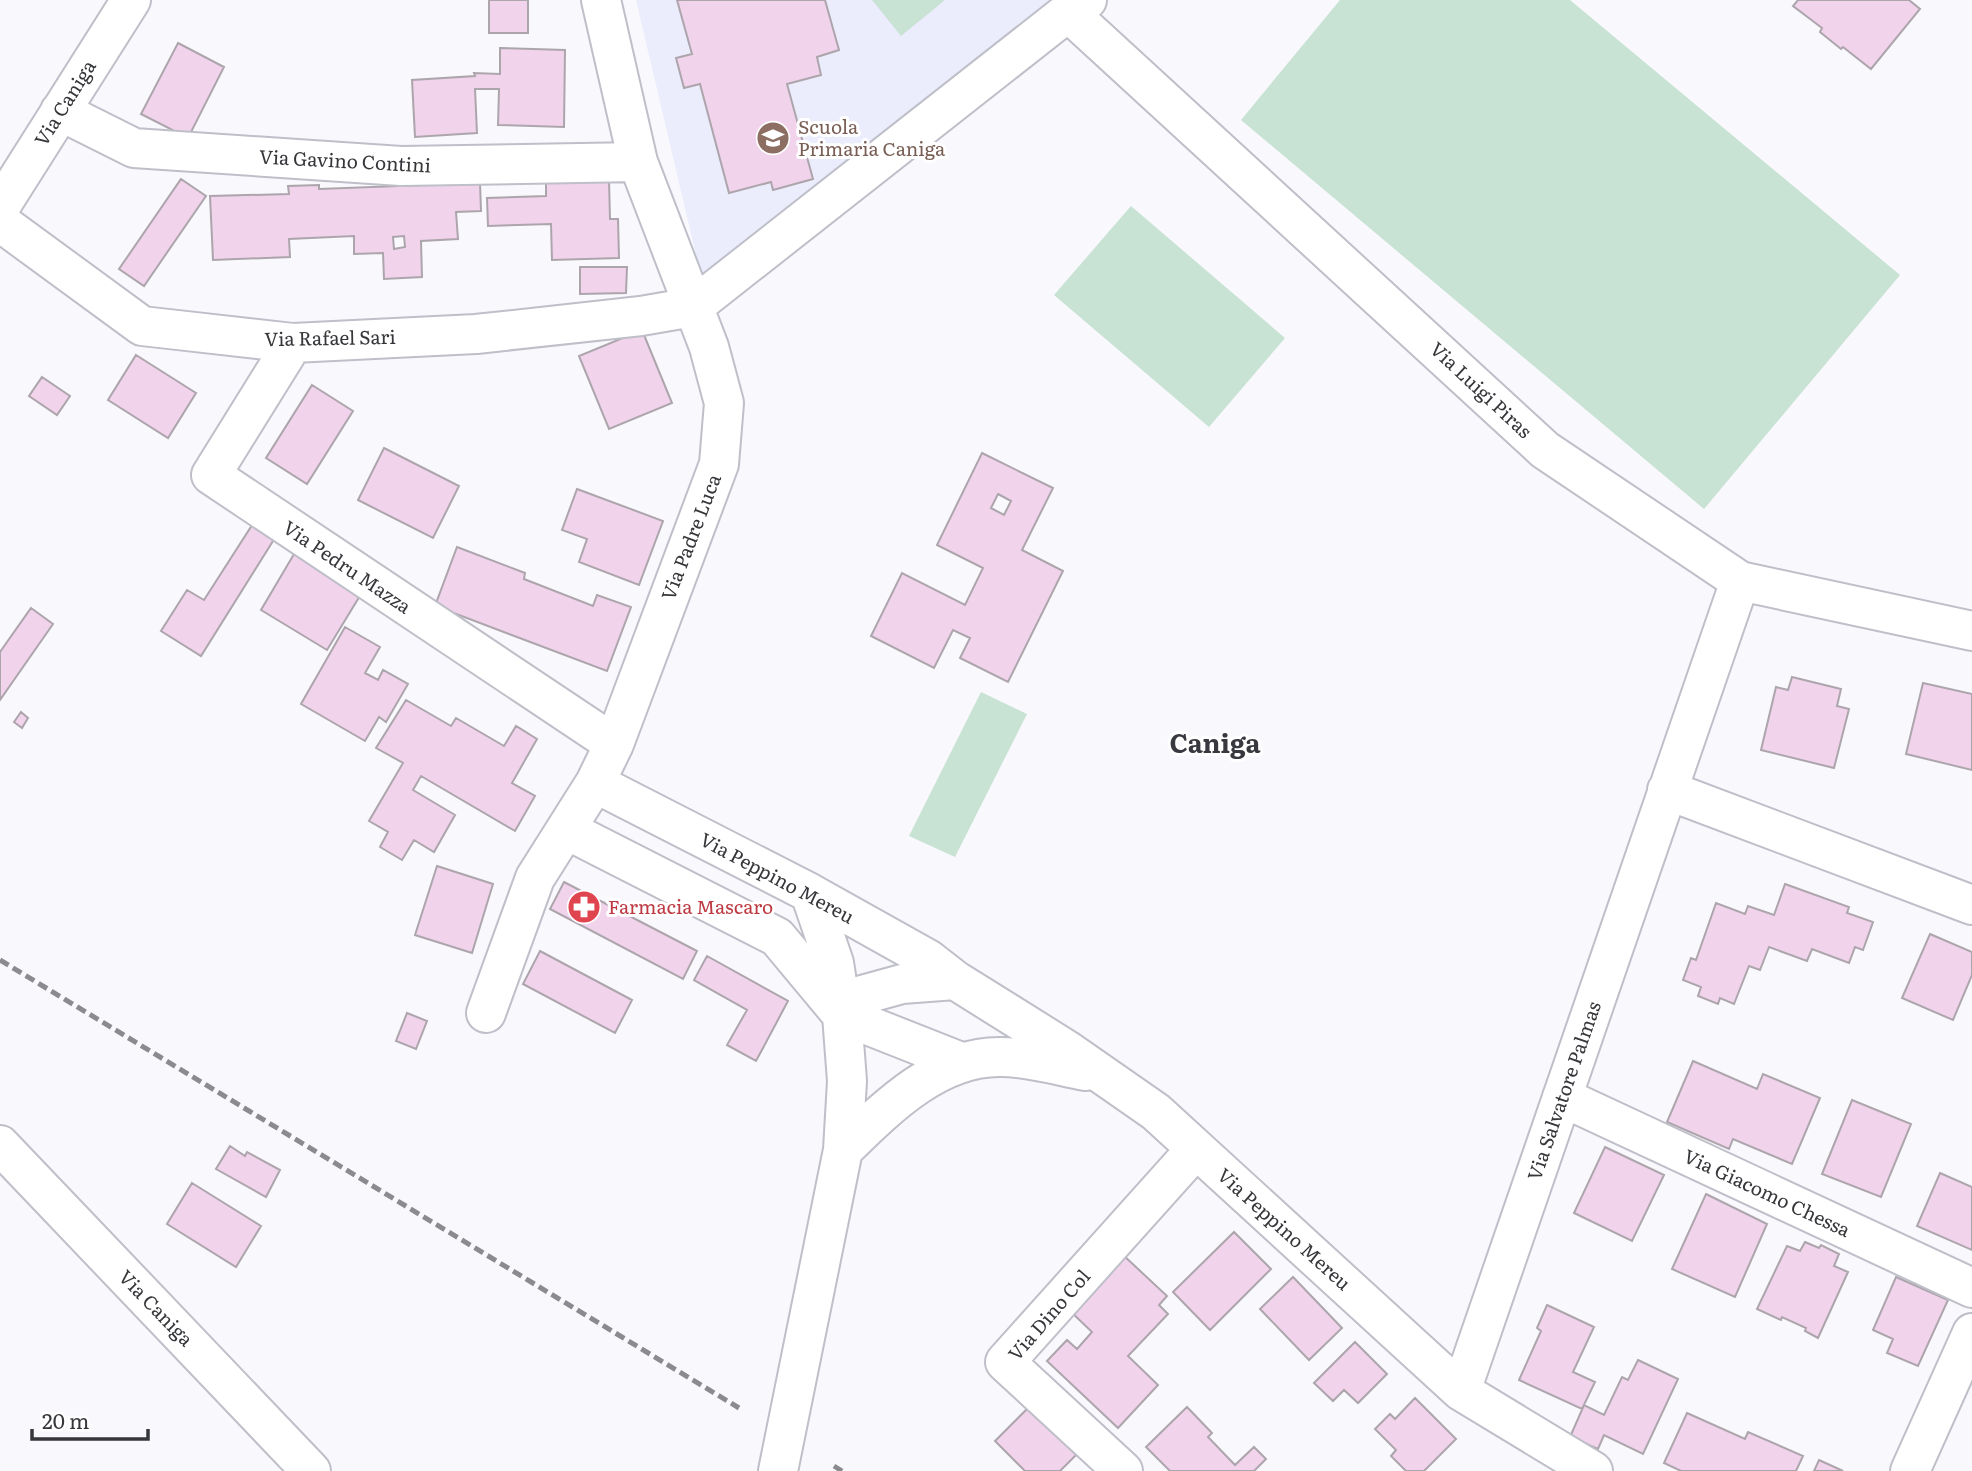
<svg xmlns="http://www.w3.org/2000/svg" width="1972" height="1471" viewBox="0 0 1972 1471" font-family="Literata,serif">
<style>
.built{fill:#ebecfc}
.green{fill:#c8e2d4}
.building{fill:#f1d3ec;stroke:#ada5ac;stroke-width:2;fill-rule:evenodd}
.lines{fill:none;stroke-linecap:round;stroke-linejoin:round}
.minor-casing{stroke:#bebfc8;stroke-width:42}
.minor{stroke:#fff;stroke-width:38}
.rail{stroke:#8b8b8f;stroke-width:5;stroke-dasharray:10 5;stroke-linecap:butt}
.labels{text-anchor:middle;stroke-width:6;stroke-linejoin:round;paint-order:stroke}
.street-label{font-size:19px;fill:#36373a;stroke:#fff}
.education-label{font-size:19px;fill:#785e54;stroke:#fff;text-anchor:start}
.health-label{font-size:19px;fill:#be3a42;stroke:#fff;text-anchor:start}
.district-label{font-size:26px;font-weight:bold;fill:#38383f;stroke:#fff}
</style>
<rect width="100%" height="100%" fill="#f8f8fd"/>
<path class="built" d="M636,0H1054L701,276Z"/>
<path class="green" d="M872,0H945L901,36Z
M1340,0H1570L1900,275L1704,509L1241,120Z
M1131,206L1285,338L1209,427L1054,295Z
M981,692L1027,714L955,857L909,836Z"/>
<path class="building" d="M489,0H528V33H489Z
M677,0H825L839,50L817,57L821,75L787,84L813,179L773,190L771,182L729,193L700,84L684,88L676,58L692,54Z
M1798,0H1909L1920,9L1871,69L1843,47L1841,49L1820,32L1822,28L1793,6Z
M178,43L224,67L188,138L141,114Z
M500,48L565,50L564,127L498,125L499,89H475L477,133L415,137L412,80L475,76L474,73L500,74Z
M181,179L206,196L144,286L119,269Z
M609,180L610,219H618L619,258L552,260L551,224L488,226L487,198L546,196V181Z
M480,183L481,211L456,212L458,239L421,241L422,277L384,279L383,253L354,254V236L289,239L290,257L213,260L210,196L289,194L288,186L319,185V189ZM404,236L405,247L394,249L393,237Z
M580,267H627L626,293L580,294Z
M642,330L672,403L609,429L579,356Z
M136,355L196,393L168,438L108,400Z
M42,377L70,396L57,415L29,396Z
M312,385L353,411L307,484L266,458Z
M384,448L459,486L433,538L358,500Z
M982,453L1053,488L1022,550L1063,571L1008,682L960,658L970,638L953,630L934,668L871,636L902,573L965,605L983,568L937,545ZM998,494L1011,501L1004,515L991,508Z
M577,489L663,521L639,585L579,562L587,539L562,530Z
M256,519L278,533L201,656L161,631L187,590L204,600Z
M457,547L525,573L524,579L593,606L597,595L631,607L607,671L435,606Z
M294,554L361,594L327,650L261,610Z
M31,608L53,624L0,700V652Z
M345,627L380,647L365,673L378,680L383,670L408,684L386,722L379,717L365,741L301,704Z
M1792,677L1841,689L1837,706L1849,709L1834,768L1761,750L1776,687L1788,690Z
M1923,683L1972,694V770L1906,754Z
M406,700L451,726L456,718L504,746L516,726L537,739L512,783L535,796L515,831L421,776L413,790L455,815L434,852L414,840L402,860L380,847L388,832L369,821L403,763L376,748Z
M21,712L28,718L22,728L14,722Z
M437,866L493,884L472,953L415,935Z
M564,882L697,951L683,979L550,909Z
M1785,884L1849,907L1847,913L1873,922L1863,950L1855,947L1849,963L1812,949L1807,961L1769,947L1760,970L1749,966L1734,1004L1720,998L1718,1004L1698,996L1701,987L1683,980L1691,958L1696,960L1716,903L1745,914L1748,906L1774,915Z
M1930,934L1972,952V975L1953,1020L1902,998Z
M540,951L632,1000L615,1033L523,984Z
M707,956L788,1001L756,1061L727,1045L747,1010L694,980Z
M407,1013L427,1021L416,1049L396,1041Z
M1693,1061L1757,1089L1763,1074L1820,1098L1792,1164L1733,1139L1729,1149L1667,1122Z
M1852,1100L1911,1124L1881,1197L1822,1174Z
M230,1146L245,1156L247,1152L280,1170L266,1197L216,1169Z
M1605,1147L1664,1175L1632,1241L1574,1213Z
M1940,1173L1972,1187V1250L1917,1226Z
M192,1183L261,1226L236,1267L167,1224Z
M1706,1194L1767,1224L1735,1297L1672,1269Z
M1234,1232L1271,1269L1210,1330L1173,1292Z
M1805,1242L1819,1248L1821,1245L1839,1254L1834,1266L1848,1272L1818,1338L1805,1331L1806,1328L1782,1317L1781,1320L1757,1309L1787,1246L1800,1251Z
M1122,1254L1167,1296L1159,1305L1168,1314L1128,1356L1158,1385L1118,1428L1047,1361L1067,1340L1077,1349L1092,1332L1069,1310Z
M1293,1277L1342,1328L1309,1360L1260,1309Z
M1896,1277L1948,1300L1918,1366L1887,1353L1893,1339L1873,1330Z
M1547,1305L1594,1327L1573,1372L1595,1382L1582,1409L1519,1380L1541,1331L1537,1328Z
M1355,1342L1387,1374L1358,1403L1344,1390L1333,1401L1314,1383Z
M1638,1360L1678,1379L1643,1454L1604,1435L1598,1449L1570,1437L1584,1405L1604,1415L1622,1377L1628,1380Z
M1415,1398L1456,1439L1424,1471H1406L1391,1456L1396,1450L1375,1429L1390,1414L1395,1419Z
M1033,1403L1081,1450L1060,1471H1025L995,1441Z
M1187,1407L1212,1433L1208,1437L1235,1465L1254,1447L1266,1459L1254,1471H1170L1146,1447Z
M1687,1413L1745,1439L1748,1432L1803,1456L1796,1471H1681L1664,1463Z
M1819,1460L1843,1471H1814Z"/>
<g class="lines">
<defs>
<path id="minor" d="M1068,12L1545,450L1740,581L1972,631
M60,111L134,148L401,166L638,162
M0,207L131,0
M0,222L142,326L293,343L476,334L641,316L693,307L1068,12L1087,0
M293,343L211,475L614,744
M595,783L810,893L928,959L955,980L1067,1050L1156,1112L1461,1391L1593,1471
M1667,790L1972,905
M567,830L777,937L842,1015L961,1062
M486,1013L535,878L595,783L614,744L719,464L724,403L709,347L638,162L601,0
M842,1015L862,995L902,984L955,980
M1562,1097L1972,1288
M0,1145L311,1471
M843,1150C886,1108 937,1056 1001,1057C1029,1057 1059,1066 1086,1071
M1461,1391L1740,581
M778,1471L843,1150L847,1081L842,1015L834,963L810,893
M1123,1471L1005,1362L1196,1149
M1910,1471L1972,1333"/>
</defs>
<use href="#minor" class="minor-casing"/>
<use href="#minor" class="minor"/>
<path class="rail" d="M0,960L739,1408
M834,1466L842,1471"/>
</g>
<defs>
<symbol id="school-disc" viewBox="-11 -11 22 22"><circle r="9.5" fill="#8d6e63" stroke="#fff"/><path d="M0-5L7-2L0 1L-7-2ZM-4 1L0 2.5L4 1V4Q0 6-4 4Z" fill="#fff"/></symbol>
<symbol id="pharmacy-disc" viewBox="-11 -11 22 22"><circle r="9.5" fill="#e0444e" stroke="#fff"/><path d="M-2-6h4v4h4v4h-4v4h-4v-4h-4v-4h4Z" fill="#fff"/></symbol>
</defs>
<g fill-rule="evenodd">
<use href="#school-disc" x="754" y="119" width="38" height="38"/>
<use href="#pharmacy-disc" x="565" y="888" width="38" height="38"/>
</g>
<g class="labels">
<g class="street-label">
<text transform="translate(65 103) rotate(-58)" y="7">Via Caniga</text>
<text transform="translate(345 161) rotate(3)" y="7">Via Gavino Contini</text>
<text transform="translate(330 338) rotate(-1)" y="7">Via Rafael Sari</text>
<text transform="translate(1481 390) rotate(43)" y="7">Via Luigi Piras</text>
<text transform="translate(691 537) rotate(-69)" y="7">Via Padre Luca</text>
<text transform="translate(347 567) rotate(34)" y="7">Via Pedru Mazza</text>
<text transform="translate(777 878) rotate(28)" y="7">Via Peppino Mereu</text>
<text transform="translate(1564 1091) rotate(-71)" y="7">Via Salvatore Palmas</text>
<text transform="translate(1767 1193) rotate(25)" y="7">Via Giacomo Chessa</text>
<text transform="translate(1284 1229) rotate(42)" y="7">Via Peppino Mereu</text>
<text transform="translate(156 1308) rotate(46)" y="7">Via Caniga</text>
<text transform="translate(1049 1315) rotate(-49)" y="7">Via Dino Col</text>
</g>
<g class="education-label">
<text x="798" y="134">Scuola<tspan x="798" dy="22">Primaria Caniga</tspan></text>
</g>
<g class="health-label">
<text x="608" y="914">Farmacia Mascaro</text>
</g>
<g class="district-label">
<text x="1215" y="753">Caniga</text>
</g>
</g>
<path d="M32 1429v10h116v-10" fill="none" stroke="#36373a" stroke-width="3.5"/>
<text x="42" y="1429" font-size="21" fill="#36373a" stroke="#ffffff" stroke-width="5" paint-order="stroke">20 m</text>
</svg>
